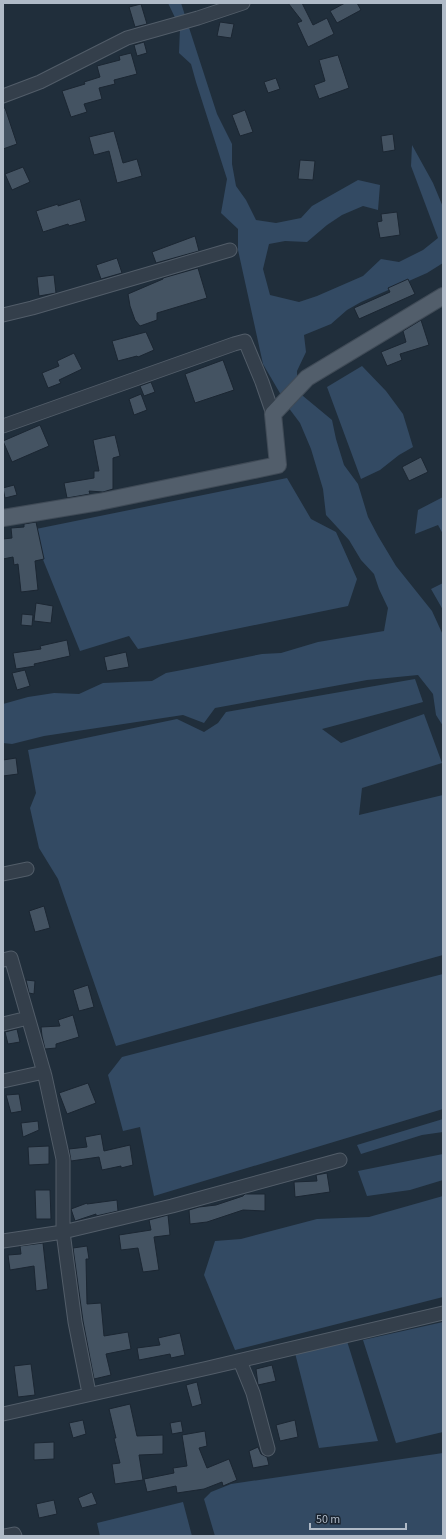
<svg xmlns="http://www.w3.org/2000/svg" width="446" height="1539" viewBox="0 0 446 1539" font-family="'Source Sans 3',sans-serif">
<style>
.water{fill:#334a63}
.building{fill:#445362;stroke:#1b2632}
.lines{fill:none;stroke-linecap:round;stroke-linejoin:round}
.minor-casing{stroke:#525d69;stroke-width:15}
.major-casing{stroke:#404b57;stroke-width:18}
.minor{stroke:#343f4b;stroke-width:13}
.major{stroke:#525e6b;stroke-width:16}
</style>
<rect width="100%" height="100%" fill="#202e3b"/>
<path class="water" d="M168,3H181L217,114L232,144V164L236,186L246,200L256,220L276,223L301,218L312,206L358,180L380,185L378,210L363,206L342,215L327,225L307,242L285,241L269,244L263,269L270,295L299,302L317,296L363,276L381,259L399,262L423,250L438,238L411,166L412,145L433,183L443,207V263L427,273L361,302L347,310L331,324L304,335L306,352L297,371V391L332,420L336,439L344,465L358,484L368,517L378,536L396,566L432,611L443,635V726L436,715L433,694L418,675L367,680L215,708L204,723L183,715L44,736L12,744L3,743V704L28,697L54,693L79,694L103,683L152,681L166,673L182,670L262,654L281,653L318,642L384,631L388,608L379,589L374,574L361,560L349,540L326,515L323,489L311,449L300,423L288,407L263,364L238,250V229L221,213L227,179L196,82L191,64L179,53L180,28Z
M362,366L386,391L403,414L413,447L399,455L380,470L361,479L327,387Z
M287,478L311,519L336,532L357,579L348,606L138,649L129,636L80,651L31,530Z
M443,497V534L438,525L415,534L418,510Z
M443,583V610L431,589Z
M415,679L423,702L322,729L341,743L424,714L442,763L362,788L359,815L443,795V955L116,1046L58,879L39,848L30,808L36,793L28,750L177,719L204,732L218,723L226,712Z
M443,974V1109L154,1196L140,1127L123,1131L108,1075L122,1057Z
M443,1119V1132L422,1135L361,1154L357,1145Z
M443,1154V1180L410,1190L367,1196L358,1171Z
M443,1196V1297L235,1350L204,1275L215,1241L241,1239L317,1219L369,1217Z
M443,1322V1432L396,1443L363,1340Z
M347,1341L378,1441L319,1448L295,1353Z
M443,1453V1536H215L204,1499L211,1492L231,1484Z
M183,1502L192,1536H100L97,1523Z"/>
<path class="building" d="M288,3H302L313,25L327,18L334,34L308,47L297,23L302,21Z
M345,3H357L361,10L337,23L330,11Z
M141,4L147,24L135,27L129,7Z
M220,22L234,24L231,38L217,36Z
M144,42L147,53L137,56L134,45Z
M131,53L137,74L114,80L115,84L99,88L102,99L84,104L87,112L71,117L62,91L85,84L84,82L100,77L97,66L120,60L119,56Z
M338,55L349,88L319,99L314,85L325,81L319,60Z
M276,78L280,89L268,93L264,82Z
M3,108H5L17,144L3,149Z
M245,110L253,132L240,136L232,115Z
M114,131L123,163L137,159L142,176L117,183L109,151L94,155L89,137Z
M393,134L395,150L383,152L381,136Z
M300,160L315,161L313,180L298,179Z
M23,167L30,182L12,190L5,174Z
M80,199L86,221L69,226L68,224L43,232L36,211L58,204V206Z
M397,212L400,235L380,238L377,222L382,221L381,214Z
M195,236L199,251L156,263L152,252Z
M117,258L122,273L101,279L96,265Z
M198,268L207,298L157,313V320L140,326L135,320L130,306L128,294L163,279V278Z
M54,275L56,293L39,296L37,277Z
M408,279L415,294L359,319L354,308L390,292L388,288Z
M421,320L429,345L400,354L402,360L387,366L381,352L406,342L403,331Z
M146,332L154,350L138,357L137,356L118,361L112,341Z
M74,353L82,369L59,380L61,383L48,388L42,373L59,366L57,361Z
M223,360L234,390L195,403L185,374Z
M151,382L155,392L144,396L140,386Z
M141,394L147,410L134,415L129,399Z
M40,425L49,446L12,462L3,441Z
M115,435L120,456L113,458V489L103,492L89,491L90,494L67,498L64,483L94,478V471H99L93,440Z
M421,457L428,472L409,481L402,467Z
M14,485L17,495L5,498L3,488Z
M36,522L44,559L35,561L38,590L21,592L18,564L14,565L13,557L3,559V539L12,538L11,528L24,527V524Z
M36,603L53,606L51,623L34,621Z
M22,614L33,615L32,626L21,625Z
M67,640L70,656L34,664L35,666L16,669L13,653L41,649L40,646Z
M126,652L129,667L107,671L104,657Z
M25,670L30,686L17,690L12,673Z
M16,758L18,774L3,776V760Z
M44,906L50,928L35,932L29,911Z
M26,980L35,981L34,994L29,993Z
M88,985L94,1007L79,1011L73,990Z
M73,1015L79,1037L56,1044V1048L45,1049L42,1036L41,1027L60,1026L58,1020Z
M17,1029L20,1042L8,1044L5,1032Z
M88,1083L96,1103L67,1114L59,1093Z
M19,1094L22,1111L11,1113L6,1095Z
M38,1121L39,1130L23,1137L21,1123Z
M101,1134L104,1151L130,1145L133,1165L121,1168V1166L102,1170L99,1157L71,1161L69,1149L87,1147L85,1137Z
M49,1146V1164L29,1165L28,1147Z
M327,1173L330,1192L295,1197L294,1182L317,1181L316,1175Z
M35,1190H50L51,1219H36Z
M245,1194H265V1211L243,1210L207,1222L190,1224L189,1210L199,1207L216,1205L243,1196Z
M117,1200L118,1211L96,1216V1214L75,1221L71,1209L87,1203V1204Z
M168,1215L170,1235L154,1237L159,1270L143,1272L138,1248L121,1250L119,1235L151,1230L149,1220Z
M43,1243L48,1289L36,1291L34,1266L10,1270L8,1255L21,1254L20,1246Z
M87,1246L89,1259H86L87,1304L101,1303L104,1336L128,1332L131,1349L106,1354L111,1375L94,1379L83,1321L73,1248Z
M180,1333L185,1355L171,1358L170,1354L139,1360L137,1348L160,1345L158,1338Z
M31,1364L35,1395L18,1397L14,1366Z
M272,1365L276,1381L258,1385L256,1369Z
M197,1382L202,1404L192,1407L186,1385Z
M130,1404L137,1436L163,1435V1454L139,1455L143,1480L115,1484L112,1464L120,1463L114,1438H116L109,1409Z
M83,1420L86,1434L73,1438L69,1423Z
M295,1420L298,1437L280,1441L276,1425Z
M181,1421L183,1432L172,1434L170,1423Z
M205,1431L207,1446L199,1448L207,1468L229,1459L237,1480L223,1486L222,1482L204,1489L177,1493L176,1486L147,1492L144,1479L174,1473L173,1468L187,1466L182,1435Z
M54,1442V1459L34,1460V1443Z
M258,1447L261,1454L267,1457L269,1465L253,1468L249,1451Z
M92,1492L97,1504L82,1508L78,1498Z
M54,1500L57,1514L39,1518L36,1504Z"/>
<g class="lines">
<defs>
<path id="minor" d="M3,96L40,82L127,38L198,18L243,3
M3,315L32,308L230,250
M3,426L234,344L245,341L262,382L273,414
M3,874L27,869
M3,960L11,958L45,1076L63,1159V1232L75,1322L89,1393
M3,1024L28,1018
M3,1081L44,1072
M3,1241L63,1232L172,1206L340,1160
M240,1361L253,1393L268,1449
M3,1414L208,1368L443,1313
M4,1536L14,1534L15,1536"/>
<path id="major" d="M3,518L99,502L278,465L273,414L307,378L443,296"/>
</defs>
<use href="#minor" class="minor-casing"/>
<use href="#major" class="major-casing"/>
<use href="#minor" class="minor"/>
<use href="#major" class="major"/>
</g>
<rect width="446" height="1539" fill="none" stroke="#afbac7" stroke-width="8"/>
<path d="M310 1523v6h96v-6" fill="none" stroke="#afbac7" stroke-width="2"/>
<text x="316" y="1523" font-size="12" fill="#afbac7" stroke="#1a2430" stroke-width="3" paint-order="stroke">50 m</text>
</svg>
